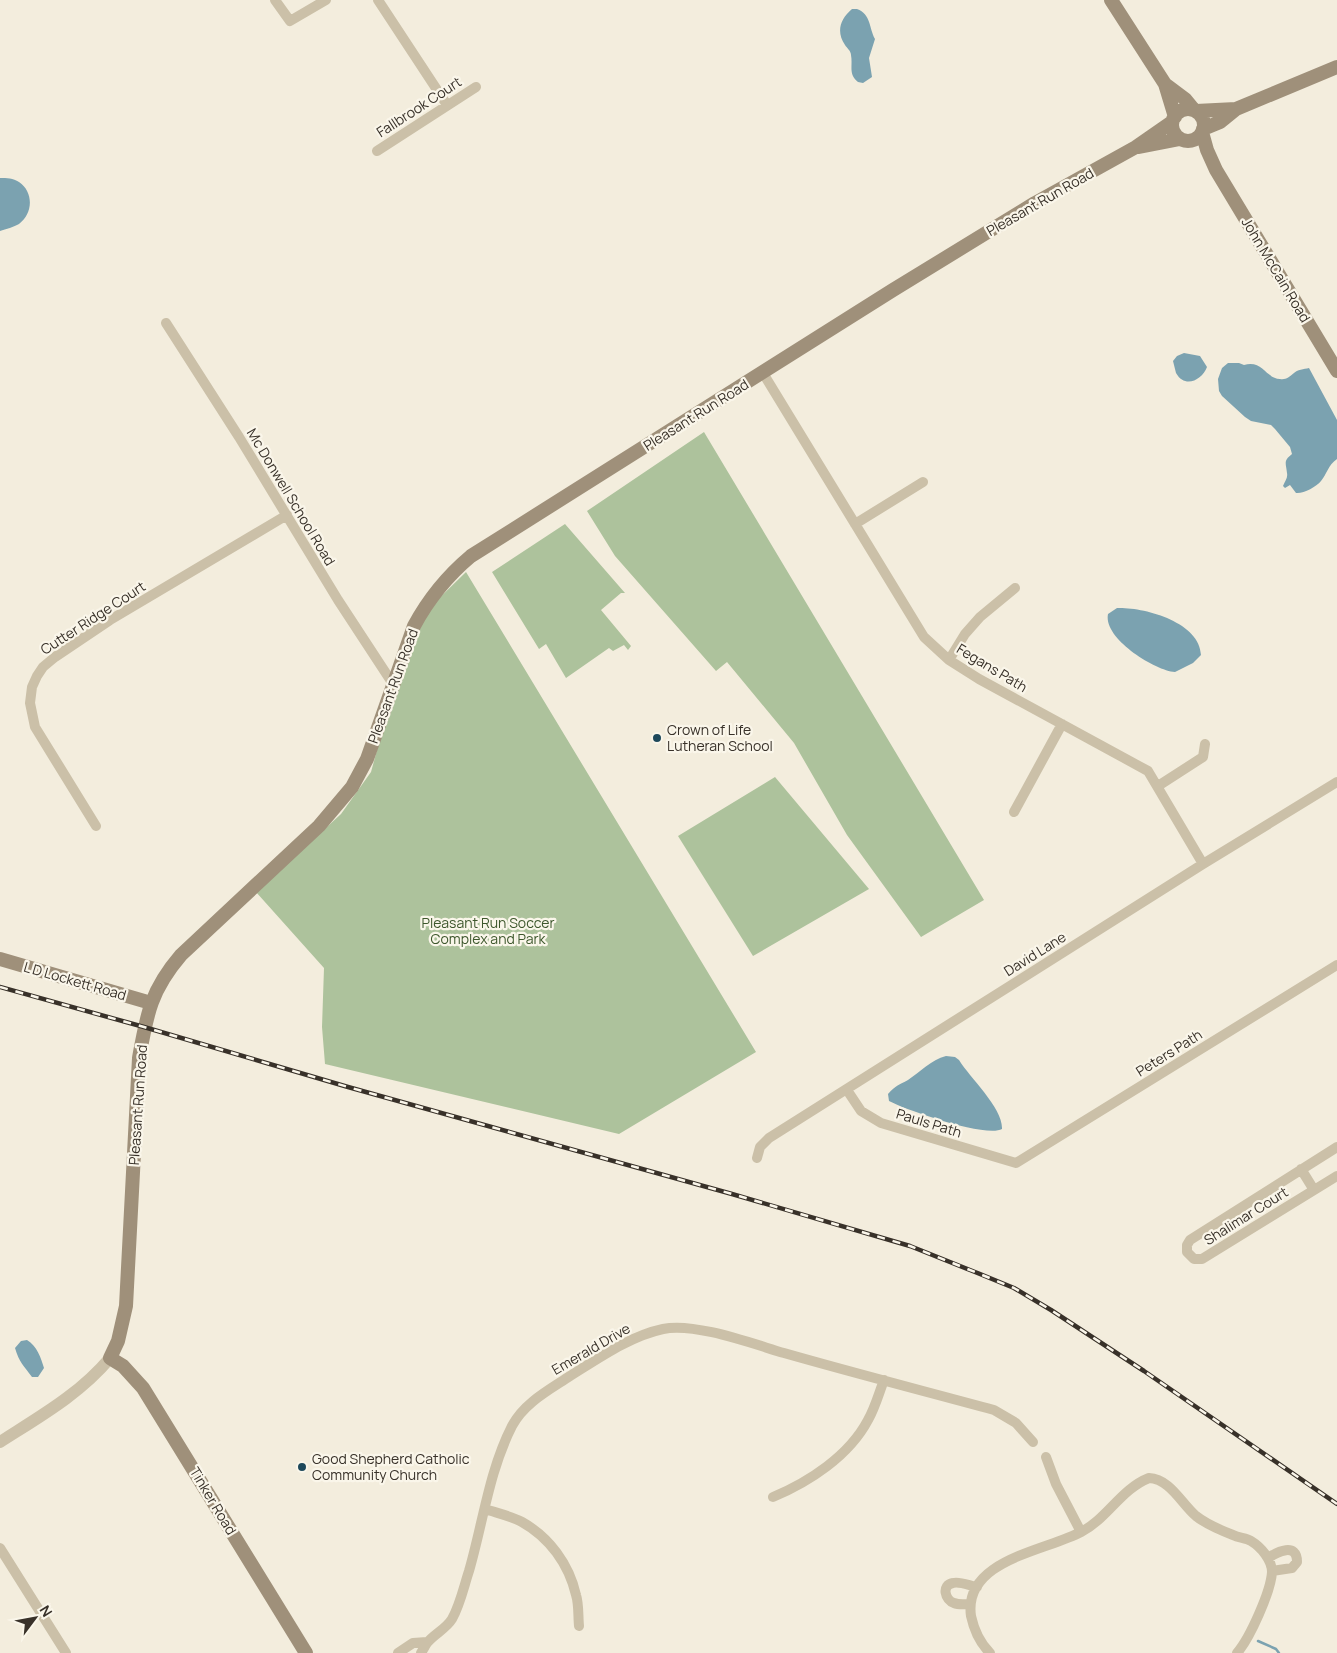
<svg xmlns="http://www.w3.org/2000/svg" width="1337" height="1653" viewBox="0 0 1337 1653" font-family="Manrope,sans-serif">
<style>
.green{fill:#adc29c}
.water{fill:#7ba2b0}
.lines{fill:none;stroke-linecap:round;stroke-linejoin:round}
.stream{stroke:#7ba2b0;stroke-width:2.5}
.minor{stroke:#cbc0a8;stroke-width:10}
.tertiary{stroke:#cbc0a8;stroke-width:12}
.secondary{stroke:#9f907a;stroke-width:14}
.rail-casing{stroke:#383129;stroke-width:4.5}
.rail{stroke:#faf6ea;stroke-width:2.5;stroke-dasharray:8;stroke-linecap:butt}
.poi-dot{fill:#1d485a;stroke:#faf6ea;stroke-width:2}
.labels{text-anchor:middle;stroke-width:4.5;stroke-linejoin:round;paint-order:stroke}
.street-label{font-size:14px;fill:#383129;stroke:#faf6ea}
.poi-label{font-size:14px;fill:#383129;stroke:#faf6ea;text-anchor:start}
.park-label{font-size:14px;fill:#3d572c;stroke:#faf6ea}
</style>
<rect width="100%" height="100%" fill="#f3eddd"/>
<path class="green" d="M704,432L984,900L921,937L847,835L794,743L727,662L716,671L615,556L587,511Z
M565,524L625,593H621L601,610L631,646L628,650L624,645L613,651L609,648L566,678L546,644L539,649L492,572Z
M466,572L756,1052L619,1134L325,1064L322,1027L324,968L256,892L341,814L371,772L390,703L427,610Z
M775,777L869,889L753,956L678,836Z"/>
<path class="water" d="M852,9H857C871,14 869,28 875,39L869,58L872,77L863,83L858,82C848,74 853,66 851,55C851,51 847,48 845,45C836,32 840,19 852,9Z
M0,178C7,178 13,178 19,182C34,192 33,214 19,224C14,227 6,229 0,231Z
M1184,353L1200,356L1207,367C1202,380 1185,389 1176,373C1175,369 1174,365 1173,361L1177,356Z
M1228,363H1239L1244,365C1263,360 1265,378 1280,379C1286,380 1289,377 1294,373C1297,370 1304,369 1309,368L1337,420V459C1328,465 1327,474 1321,481C1316,487 1303,494 1296,493L1290,485L1285,488L1283,486C1285,481 1288,478 1287,473C1286,463 1283,461 1292,454L1290,447L1275,429L1271,425L1251,421L1245,417L1222,396L1219,391L1218,379L1222,368Z
M1117,608C1144,607 1200,622 1201,655L1193,663L1175,672C1154,670 1103,638 1108,614Z
M946,1056L955,1057L959,1060C970,1078 1003,1108 1002,1129C986,1138 906,1110 889,1101L888,1094C896,1085 899,1085 908,1080C920,1072 931,1060 946,1056Z
M27,1340C37,1346 41,1358 44,1368L38,1377H32C24,1366 19,1362 15,1348L21,1341Z"/>
<g class="lines">
<path class="stream" d="M1258,1641L1276,1649L1279,1653"/>
<path class="minor" d="M275,0L290,21L326,0
M378,0L447,105
M377,151L476,87
M166,323L239,437L338,600L393,684
M763,373L924,637L949,660L979,679L1148,771L1203,864
M855,524L923,482
M949,660L965,634L980,617L1015,588
M1158,786L1203,757L1205,744
M1014,812L1062,724
M96,826L35,727L30,703L32,687L37,676L43,667L55,657L110,620L287,515
M847,1090L861,1111L881,1123L1016,1163L1337,965
M1337,1147L1190,1240L1187,1245V1252L1194,1259H1202L1337,1176
M757,1158L760,1147L769,1138L1203,864L1337,782
M1301,1169L1314,1190
M1046,1457L1056,1484L1081,1532
M773,1497C809,1482 849,1456 868,1420C875,1408 879,1393 884,1380
M485,1509C497,1513 511,1516 522,1522C549,1537 569,1564 576,1595C579,1604 578,1616 579,1626
M0,1548L66,1653
M1268,1558C1277,1552 1297,1542 1297,1562L1292,1568L1272,1571
M970,1604C965,1604 959,1605 954,1603C945,1600 941,1585 953,1583C960,1581 970,1586 977,1587
M398,1653L413,1643L427,1642
M421,1653C423,1650 425,1646 427,1643C434,1634 446,1629 452,1619C460,1605 464,1586 469,1571C483,1523 489,1471 512,1426C524,1403 549,1390 570,1376C599,1358 630,1336 663,1329C694,1322 753,1344 784,1353C854,1373 924,1391 994,1410L1016,1423L1033,1442
M990,1653C980,1643 974,1630 971,1616C963,1560 1045,1551 1081,1532C1107,1519 1121,1489 1149,1478C1170,1479 1181,1503 1196,1516C1206,1524 1220,1530 1233,1535C1239,1538 1246,1538 1251,1541C1261,1547 1272,1560 1272,1572C1271,1591 1250,1638 1237,1653"/>
<path class="tertiary" d="M0,1442C39,1417 80,1394 110,1358"/>
<path class="secondary" d="M1111,0L1165,84L1175,117
M1165,84L1185,99L1194,110
M1172 125a16 16 0 1 1 32 0a16 16 0 1 1-32 0Z
M1196,111L1236,109L1337,67
M1203,129L1220,122L1236,109
M1202,132L1207,150L1216,170L1337,371
M1139,147L1180,139
M0,959L151,1003
M306,1653L143,1388L123,1366L110,1358L118,1341L126,1306L139,1058C147,1013 151,990 181,955L319,826L352,787L367,759L414,626C429,598 446,577 471,556L893,290L1035,203L1136,147L1172,122"/>
<defs>
<path id="rail" d="M0,987L144,1027L348,1087L732,1194L910,1246L975,1272L1014,1288L1051,1310L1144,1371L1337,1504"/>
</defs>
<use href="#rail" class="rail-casing"/>
<use href="#rail" class="rail"/>
</g>
<g class="poi-dot">
<circle cx="657" cy="738" r="5"/>
<circle cx="302" cy="1467" r="5"/>
</g>
<g class="labels">
<g class="street-label">
<text transform="translate(419 107) rotate(-33)" y="5">Fallbrook Court</text>
<text transform="translate(1040 202) rotate(-30)" y="5">Pleasant Run Road</text>
<text transform="translate(1276 270) rotate(59)" y="5">John McCain Road</text>
<text transform="translate(696 415) rotate(-32)" y="5">Pleasant Run Road</text>
<text transform="translate(291 497) rotate(59)" y="5">Mc Donwell School Road</text>
<text transform="translate(93 618) rotate(-33)" y="5">Cutter Ridge Court</text>
<text transform="translate(992 668) rotate(31)" y="5">Fegans Path</text>
<text transform="translate(393 686) rotate(-70)" y="5">Pleasant Run Road</text>
<text transform="translate(1035 954) rotate(-32)" y="5">David Lane</text>
<text transform="translate(75 981) rotate(16)" y="5">L D Lockett Road</text>
<text transform="translate(1169 1053) rotate(-32)" y="5">Peters Path</text>
<text transform="translate(138 1105) rotate(-86)" y="5">Pleasant Run Road</text>
<text transform="translate(929 1123) rotate(17)" y="5">Pauls Path</text>
<text transform="translate(1246 1216) rotate(-32)" y="5">Shalimar Court</text>
<text transform="translate(591 1349) rotate(-30)" y="5">Emerald Drive</text>
<text transform="translate(213 1501) rotate(59)" y="5">Tinker Road</text>
</g>
<g class="poi-label">
<text x="667" y="735">Crown of Life<tspan x="667" dy="16">Lutheran School</tspan></text>
<text x="312" y="1464">Good Shepherd Catholic<tspan x="312" dy="16">Community Church</tspan></text>
</g>
<g class="park-label">
<text x="488" y="928">Pleasant Run Soccer<tspan x="488" dy="16">Complex and Park</tspan></text>
</g>
</g>
<g transform="translate(35 1618) rotate(58)" stroke="#faf6ea" stroke-width="4" paint-order="stroke">
<path d="M0-4L9 19L0 12L-9 19Z" fill="#383129"/>
<text y="-8" font-size="14" font-weight="bold" text-anchor="middle" fill="#383129">N</text>
</g>
</svg>
